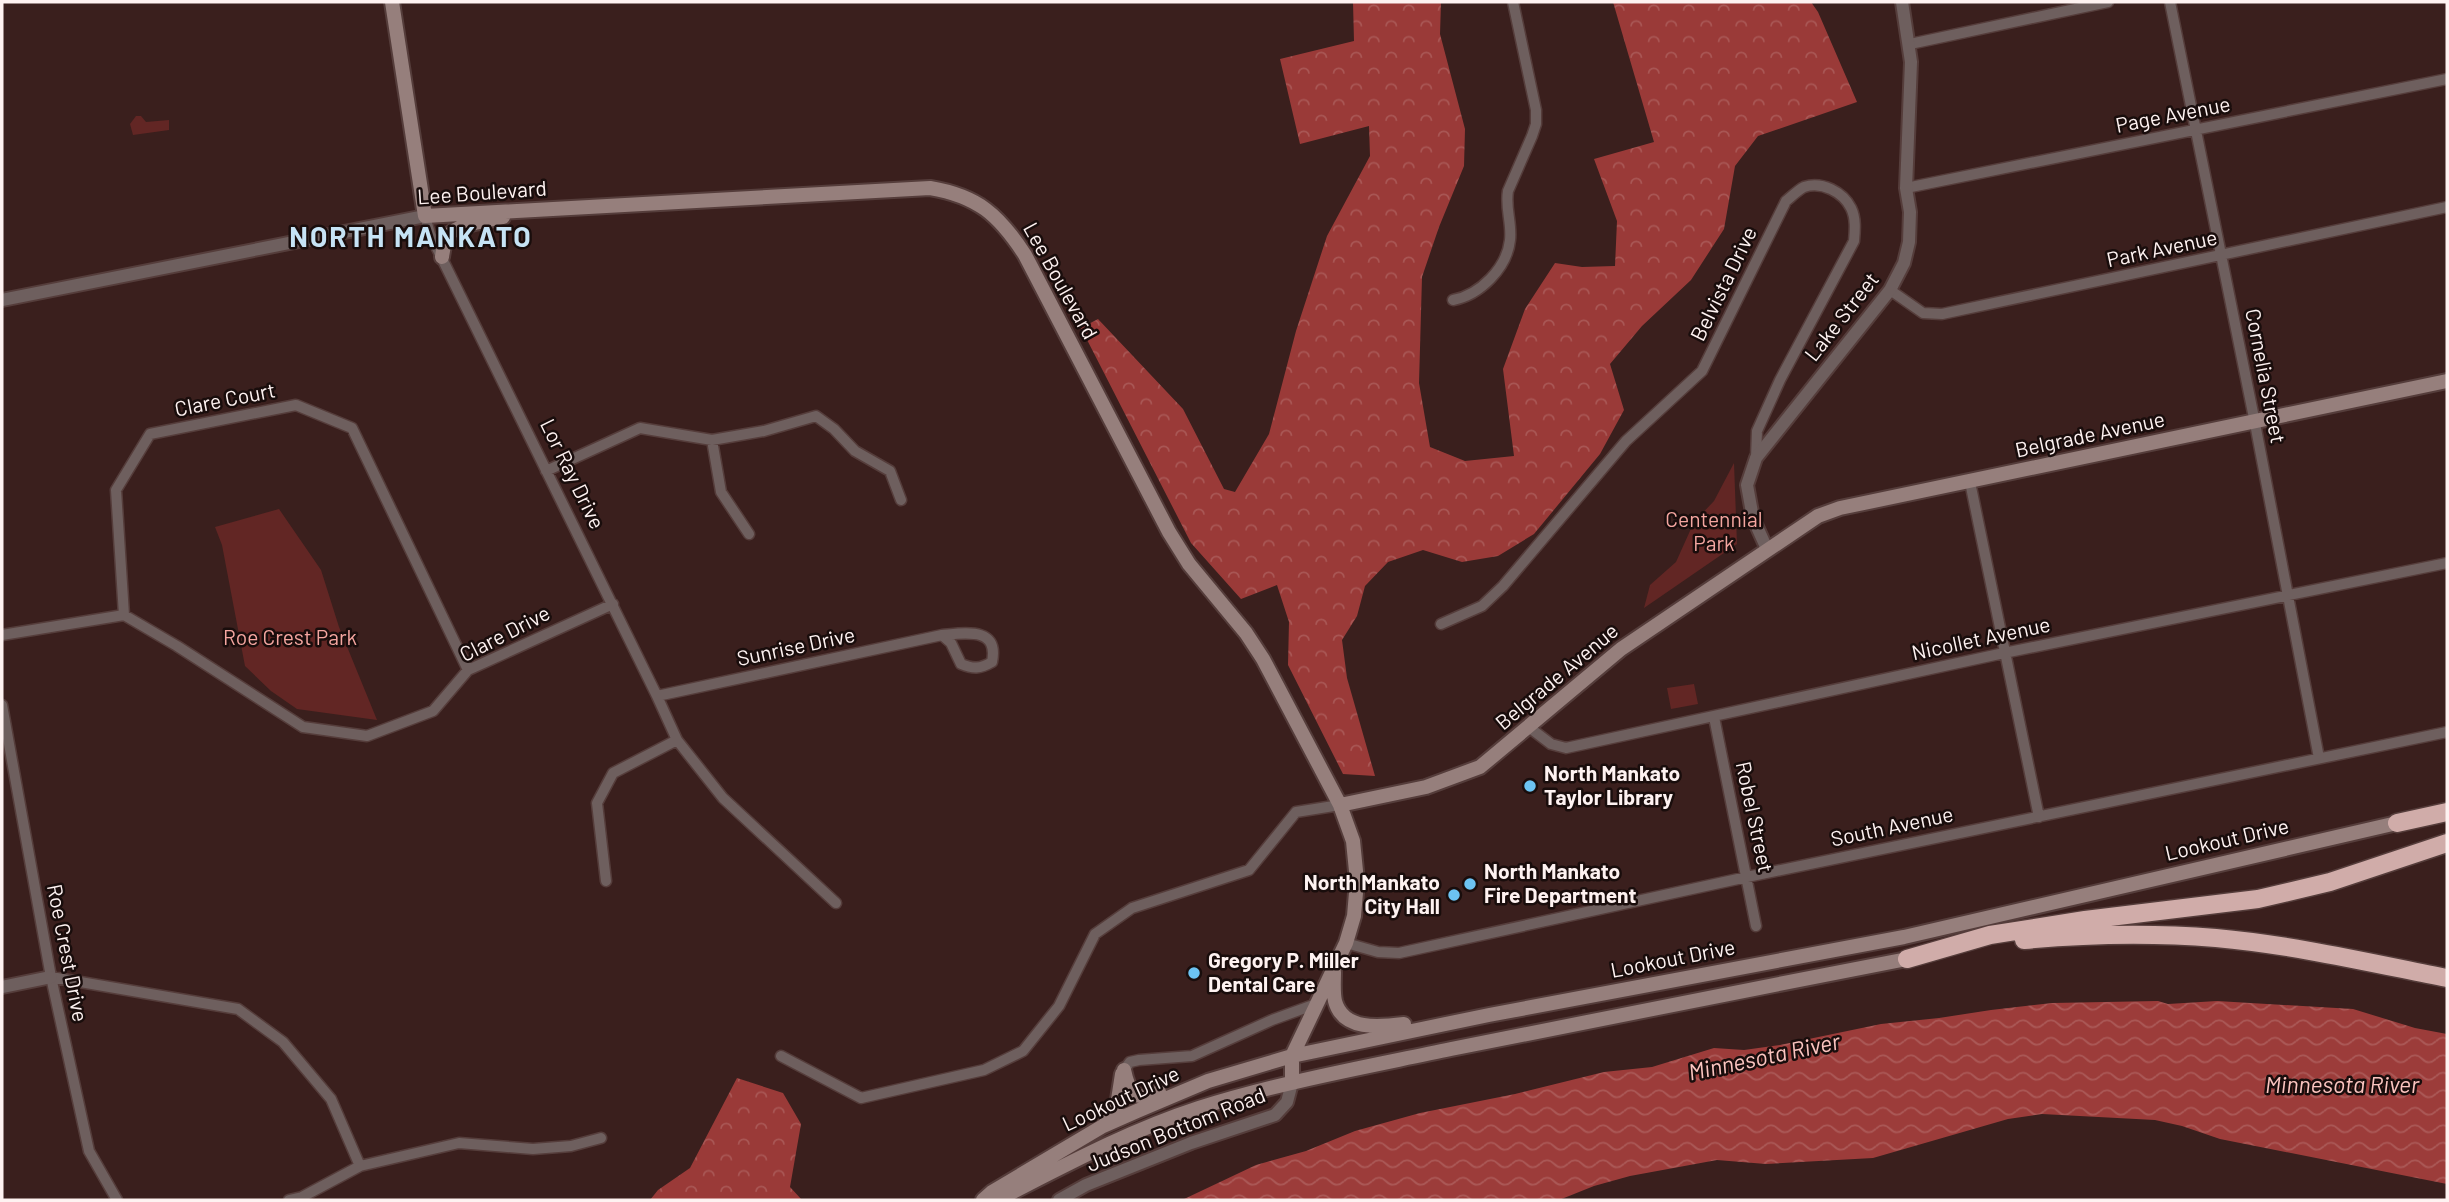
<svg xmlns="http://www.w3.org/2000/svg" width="2449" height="1202" viewBox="0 0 2449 1202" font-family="Barlow,sans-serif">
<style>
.forest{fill:url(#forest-crowns)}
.park{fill:#622624}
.water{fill:url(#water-waves)}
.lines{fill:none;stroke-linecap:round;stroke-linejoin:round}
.minor-casing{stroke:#553d3b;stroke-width:13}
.tertiary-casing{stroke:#553d3b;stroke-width:16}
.secondary-casing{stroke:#553d3b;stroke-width:18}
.motorway-casing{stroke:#553d3b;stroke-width:21}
.minor{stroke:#6e5f5e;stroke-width:10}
.tertiary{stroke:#6e5f5e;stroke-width:12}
.secondary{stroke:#967f7c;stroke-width:14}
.motorway{stroke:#d0aca9;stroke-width:18}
.poi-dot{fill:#6cc3f2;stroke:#190d0c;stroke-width:2.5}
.labels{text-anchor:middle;stroke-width:5;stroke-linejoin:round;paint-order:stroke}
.street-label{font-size:21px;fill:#fef2f1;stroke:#190d0c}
.park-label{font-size:21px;fill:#f5a6a0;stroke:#190d0c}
.poi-label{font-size:21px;font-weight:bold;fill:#fef2f1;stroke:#190d0c;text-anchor:start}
.water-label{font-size:23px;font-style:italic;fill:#fcc5c0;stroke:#190d0c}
.district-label{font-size:28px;font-weight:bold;letter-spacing:2px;fill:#c6e3f5;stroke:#190d0c}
</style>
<defs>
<pattern id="forest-crowns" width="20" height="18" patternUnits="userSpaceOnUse" patternTransform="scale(1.75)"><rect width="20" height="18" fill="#9a3a38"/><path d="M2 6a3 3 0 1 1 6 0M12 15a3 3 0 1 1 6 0" fill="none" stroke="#a95755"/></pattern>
<pattern id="water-waves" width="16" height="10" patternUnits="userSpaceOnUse" patternTransform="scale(1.75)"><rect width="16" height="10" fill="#9c3c3a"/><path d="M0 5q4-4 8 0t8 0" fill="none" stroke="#ab5957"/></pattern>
</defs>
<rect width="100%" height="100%" fill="#3a1f1d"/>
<path class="forest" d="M1353,2H1441L1440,34L1465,129L1464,166L1439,227L1422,277L1419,383L1430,447L1465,461L1514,456L1503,369L1525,309L1555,263L1582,267L1615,266L1617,221L1594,159L1654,142L1613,2H1811L1818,12L1857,102L1758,136L1735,166L1724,229L1691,280L1642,326L1610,364L1624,410L1600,454L1534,534L1498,556L1462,562L1423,550L1388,562L1365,586L1357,616L1342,640L1347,678L1375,776L1343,774L1288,665L1289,622L1277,585L1241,599L1191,543L1081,328L1098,319L1183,409L1224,489L1235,492L1269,434L1296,331L1327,236L1370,156L1369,126L1300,144L1280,59L1354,41Z
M737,1078L783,1093L801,1124L790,1187L802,1200H650L658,1190L690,1168Z"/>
<path class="park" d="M136,116H141L146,122L169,120V130L133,135L130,124Z
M1734,463L1737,544L1644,608L1650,585L1676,562L1694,522L1714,501Z
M279,509L321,570L339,627L377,720L297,709L271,691L245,666L222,545L215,527Z
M1694,684L1698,704L1671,709L1667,688Z"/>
<path class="water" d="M2158,1001L2168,1004L2217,1001L2353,1009L2415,1028L2447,1034V1184L2220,1139L2182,1126L2155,1120L2042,1114L2008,1119L1873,1158L1766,1164L1717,1160L1630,1176L1594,1186L1559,1200H1182L1256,1165L1306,1151L1355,1131L1420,1113L1515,1094L1604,1072L1652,1067L1714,1048L1744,1050L1780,1045L1881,1024L1939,1018L1991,1010L2052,1003Z"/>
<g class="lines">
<defs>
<path id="minor" d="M2170,2L2253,413L2319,758
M1910,44L2108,2
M1906,188L2447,79
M425,216L430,234L657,696L677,740L723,798L836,903
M1890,290L1923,313L1942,314L2447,207
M1453,300C1480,295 1507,268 1510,240C1512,223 1505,208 1508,191L1532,136L1536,124V110L1513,2
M712,440L721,492L749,534
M546,471L640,428L712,440L764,431L816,416L834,429L855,451L890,471L901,500
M1970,482L2039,817
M124,615L116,490L150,434L296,405L352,428L468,670
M1441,624L1482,606L1503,586L1626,441L1702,371L1786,201C1791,197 1798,190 1804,187C1822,181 1843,192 1851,208C1856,218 1855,230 1854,241L1780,380L1757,431L1756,458
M2,635L124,615L177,646L303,727L367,736L433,711L468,670L613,604
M657,696L942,635L951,643L961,664C973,669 980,669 992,662C999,627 966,633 942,635
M2,705L51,977L89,1151L117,1200
M1714,717L1756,926
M1530,728L1551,744L1566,748L2004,653L2447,563
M606,881L597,803L613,773L677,740
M1346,943L1378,952L1399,953L1747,877L2447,732
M51,977L238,1009L283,1042L331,1099L360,1166
M781,1056L861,1098L984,1070L1023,1051L1059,1006L1095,934L1132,908L1249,870L1296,812L1340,805
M1124,1070L1130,1062L1139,1060L1192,1056L1272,1020L1316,1004
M289,1200L302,1197L360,1166L459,1143L533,1149L571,1146L601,1138"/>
<path id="tertiary" d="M2,300L425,216
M1767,549L1753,518L1747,485L1756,458L1890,290L1904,263L1909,242L1910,212L1906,188L1911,62L1902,2
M2,987L51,977
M1059,1200L1086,1185L1191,1143L1275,1115L1287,1102L1292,1083"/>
<path id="secondary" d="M392,2L425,216L930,188C978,196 999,215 1025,255L1169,532L1189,564L1246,633L1263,659L1340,805L1353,841L1357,881L1354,916L1346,943L1292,1056V1083
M442,257C443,250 444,241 449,235C459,223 488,221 503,217
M1340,805L1426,787L1480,767L1621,649L1818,516L1840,508L2447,381
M1334,972C1334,981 1333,992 1335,1001C1343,1031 1379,1027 1404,1024
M1124,1070C1129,1093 1135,1103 1159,1092
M1106,1123L1117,1106L1122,1074
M983,1200L992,1192L1103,1126L1137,1111L1208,1081L1292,1056L1489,1015L1904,937L2397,823
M997,1200C1062,1167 1128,1131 1199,1108C1281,1082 1366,1067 1451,1049C1602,1018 1755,989 1907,959"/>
<path id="motorway" d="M2397,823L2447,812
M2024,940C2088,934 2153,933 2216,938C2294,945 2371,963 2447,978
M1907,959L1990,935L2085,920L2258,899L2330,882L2447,843"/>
</defs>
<use href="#minor" class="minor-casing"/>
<use href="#tertiary" class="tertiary-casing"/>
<use href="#secondary" class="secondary-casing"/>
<use href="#motorway" class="motorway-casing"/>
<use href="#minor" class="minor"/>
<use href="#tertiary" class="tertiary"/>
<use href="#secondary" class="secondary"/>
<use href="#motorway" class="motorway"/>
</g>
<g class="poi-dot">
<circle cx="1530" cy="786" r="7"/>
<circle cx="1470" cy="884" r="7"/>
<circle cx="1454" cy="895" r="7"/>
<circle cx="1194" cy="973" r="7"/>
</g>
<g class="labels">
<g class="street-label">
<text transform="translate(2173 115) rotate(-11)" y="7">Page Avenue</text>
<text transform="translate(482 193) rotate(-4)" y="7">Lee Boulevard</text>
<text transform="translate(2162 249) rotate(-12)" y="7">Park Avenue</text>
<text transform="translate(1060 281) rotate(61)" y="7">Lee Boulevard</text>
<text transform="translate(1724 284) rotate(-64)" y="7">Belvista Drive</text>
<text transform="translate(1842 317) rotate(-52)" y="7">Lake Street</text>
<text transform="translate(2265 376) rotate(79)" y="7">Cornelia Street</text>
<text transform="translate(225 400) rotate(-11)" y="7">Clare Court</text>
<text transform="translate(2090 435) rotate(-12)" y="7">Belgrade Avenue</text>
<text transform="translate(572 474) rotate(64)" y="7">Lor Ray Drive</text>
<text transform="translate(505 634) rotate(-27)" y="7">Clare Drive</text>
<text transform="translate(1981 639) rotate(-12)" y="7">Nicollet Avenue</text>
<text transform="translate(796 647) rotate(-12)" y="7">Sunrise Drive</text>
<text transform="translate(1557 677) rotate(-40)" y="7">Belgrade Avenue</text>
<text transform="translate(1754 817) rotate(78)" y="7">Robel Street</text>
<text transform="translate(1892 827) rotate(-12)" y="7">South Avenue</text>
<text transform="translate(2227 840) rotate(-13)" y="7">Lookout Drive</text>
<text transform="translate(67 953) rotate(79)" y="7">Roe Crest Drive</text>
<text transform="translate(1673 959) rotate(-11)" y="7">Lookout Drive</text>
<text transform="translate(1121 1099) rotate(-25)" y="7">Lookout Drive</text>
<text transform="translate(1176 1130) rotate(-22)" y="7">Judson Bottom Road</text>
</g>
<g class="park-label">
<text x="1714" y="527">Centennial<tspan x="1714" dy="24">Park</tspan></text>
<text x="290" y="645">Roe Crest Park</text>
</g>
<g class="poi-label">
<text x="1544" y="781">North Mankato<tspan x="1544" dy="24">Taylor Library</tspan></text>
<text x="1484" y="879">North Mankato<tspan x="1484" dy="24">Fire Department</tspan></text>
<text x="1440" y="890" text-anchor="end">North Mankato<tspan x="1440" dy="24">City Hall</tspan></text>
<text x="1208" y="968">Gregory P. Miller<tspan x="1208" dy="24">Dental Care</tspan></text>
</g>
<g class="water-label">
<text transform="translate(1764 1057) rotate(-12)" y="8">Minnesota River</text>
<text x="2342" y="1093">Minnesota River</text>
</g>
<g class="district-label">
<text x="411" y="247">NORTH MANKATO</text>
</g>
</g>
<rect width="2449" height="1202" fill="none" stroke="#fef2f1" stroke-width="7"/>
</svg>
